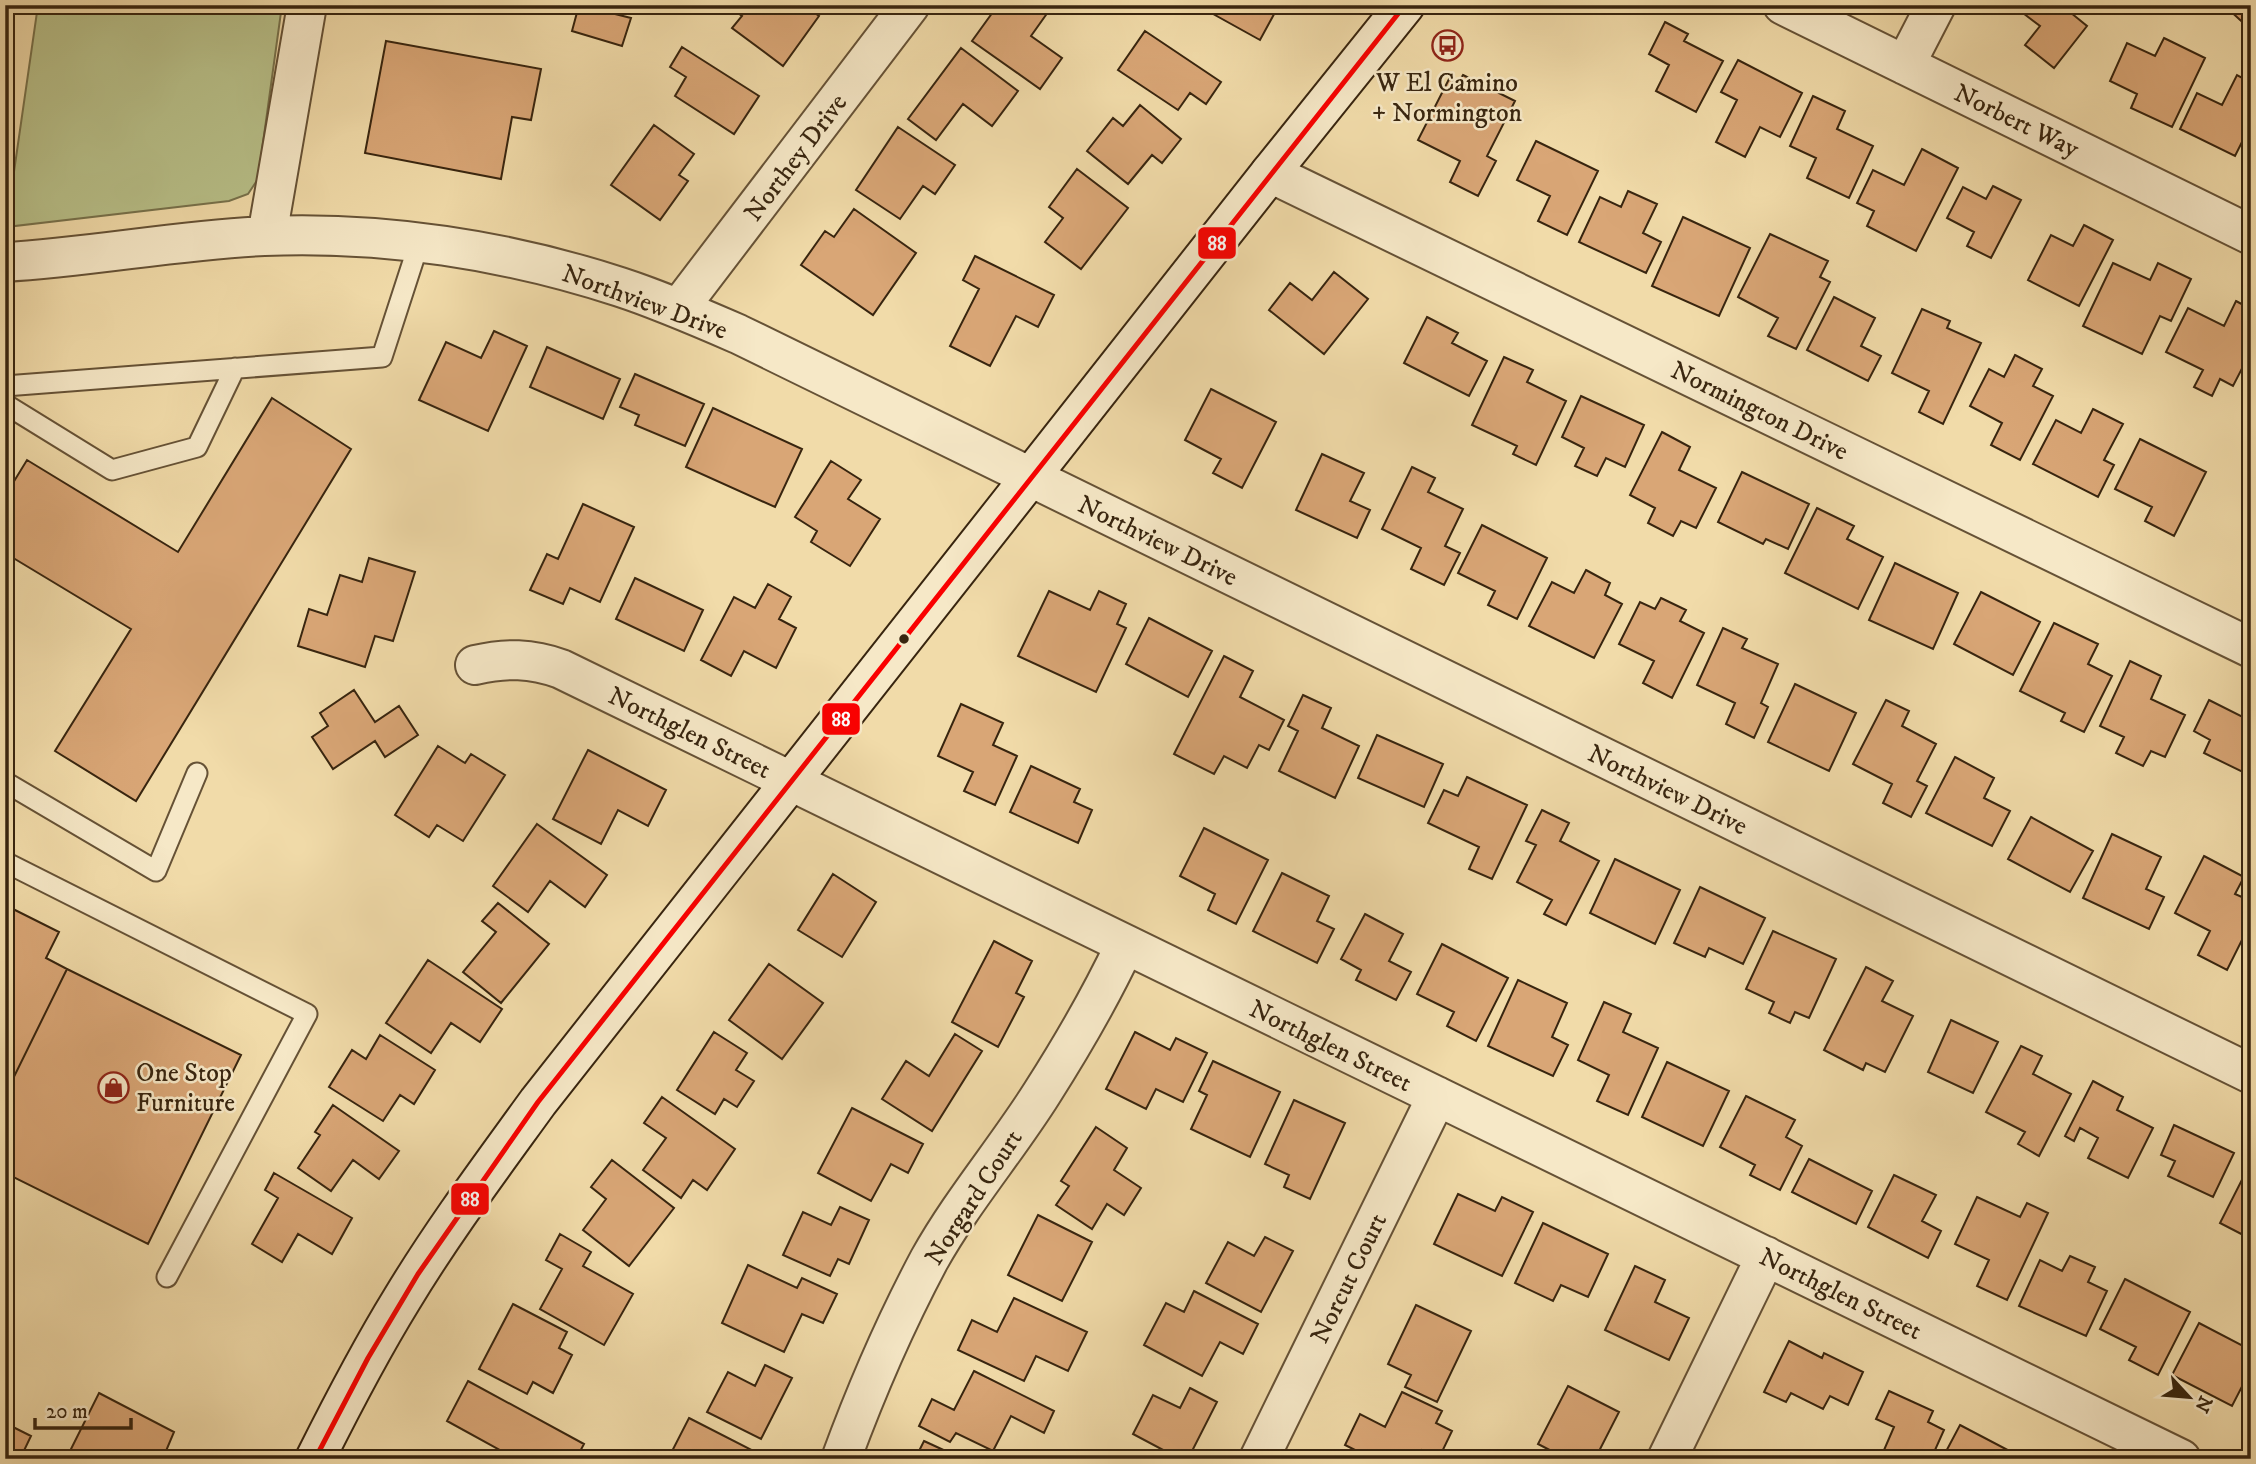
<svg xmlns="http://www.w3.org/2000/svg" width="2256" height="1464" viewBox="0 0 2256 1464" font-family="'IM FELL DW Pica',serif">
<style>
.green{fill:#b8c089;stroke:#78724c;stroke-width:2}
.building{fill:#d9a676;stroke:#38250f;stroke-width:2}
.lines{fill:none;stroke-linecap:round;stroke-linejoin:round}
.lane-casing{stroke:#665236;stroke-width:23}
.street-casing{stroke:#665236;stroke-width:42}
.secondary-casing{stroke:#38250f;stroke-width:42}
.lane{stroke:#f6e8c7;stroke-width:19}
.street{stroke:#f6e8c7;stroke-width:38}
.secondary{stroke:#f6e8c7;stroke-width:38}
.bus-1-casing{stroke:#f6e8c7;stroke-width:10}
.bus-1{stroke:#fa0000;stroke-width:5}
.bus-dot{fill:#38250f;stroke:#f6e8c7;stroke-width:2.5}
.labels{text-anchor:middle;stroke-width:5;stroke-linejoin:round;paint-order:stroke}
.poi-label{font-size:26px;fill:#38250f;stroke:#f6e8c7}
.street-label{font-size:26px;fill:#38250f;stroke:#f6e8c7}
.line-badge{stroke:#f6e8c7;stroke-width:2.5}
.badge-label{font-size:19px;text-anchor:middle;font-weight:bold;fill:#fff}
</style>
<rect width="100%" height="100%" fill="#f1dba9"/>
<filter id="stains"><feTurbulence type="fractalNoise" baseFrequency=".00286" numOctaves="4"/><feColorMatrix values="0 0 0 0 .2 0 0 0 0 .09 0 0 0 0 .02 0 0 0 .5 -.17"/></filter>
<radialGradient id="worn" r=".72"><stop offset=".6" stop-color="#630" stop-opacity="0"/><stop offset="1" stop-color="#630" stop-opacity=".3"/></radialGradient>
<path class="green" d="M38,5H282L258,179L248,194L229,201L6,227Z"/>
<path class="building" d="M579,5L631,18L622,46L572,31Z
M727,5H804L819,16L783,66L732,28L742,16Z
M998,5H1053L1031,36L1062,58L1040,89L972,41Z
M1197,5H1279L1260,40Z
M2017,5H2078L2071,13L2087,26L2054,68L2025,45L2040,26L2015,7Z
M2227,5H2251V30L2226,7Z
M1665,22L1688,34L1684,41L1723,61L1696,112L1656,91L1669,65L1649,54Z
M1145,31L1221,82L1206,104L1190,93L1178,110L1118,70Z
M2164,38L2205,58L2172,127L2131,108L2137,94L2110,81L2127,43L2155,56Z
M386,41L541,69L531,120L512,117L501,179L365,153Z
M682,47L759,96L734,134L675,96L686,77L670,67Z
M961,48L1018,91L992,126L963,104L936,140L908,119Z
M1738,60L1802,93L1780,137L1760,127L1745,157L1716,142L1737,100L1721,92Z
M2251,74V131L2248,130L2235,156L2180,129L2197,93L2222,105L2237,75L2248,81Z
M1463,75L1515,101L1487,156L1496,161L1478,196L1450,182L1460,161L1418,140L1449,79L1458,83Z
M1813,96L1845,111L1837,129L1873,146L1849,198L1807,178L1816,158L1790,146Z
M1140,105L1181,139L1162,163L1152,155L1128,184L1087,151L1113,118L1123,126Z
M654,125L694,154L679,175L688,181L660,220L611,185Z
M898,127L955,165L935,194L923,186L900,219L856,190Z
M1536,141L1598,171L1567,235L1538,221L1550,196L1517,180Z
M1922,149L1958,168L1916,251L1867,226L1874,211L1857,203L1873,170L1904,185Z
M1077,169L1128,208L1081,269L1045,242L1063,218L1049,207Z
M1993,186L2021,200L1991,258L1967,246L1974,232L1947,218L1963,187L1986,199Z
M1628,191L1657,204L1643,233L1661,242L1646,273L1579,242L1600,197L1621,207Z
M854,209L916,253L873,315L801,265L825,231L834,237Z
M1683,217L1750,248L1719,316L1652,286Z
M2084,225L2113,240L2079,306L2028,280L2051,235L2073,246Z
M1770,234L1828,261L1820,277L1830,282L1796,349L1768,336L1778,318L1738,297Z
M975,256L1054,295L1038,327L1016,316L990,366L950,346L979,289L963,280Z
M2113,263L2150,280L2158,263L2191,279L2171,321L2160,316L2142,354L2083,326Z
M1334,272L1368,299L1324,354L1269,310L1290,283L1312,300Z
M1834,297L1875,318L1861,346L1881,356L1868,381L1807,350Z
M2236,301L2251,309V351L2233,386L2220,379L2212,396L2194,387L2203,370L2166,352L2188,308L2224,326Z
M1922,309L1950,321L1947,328L1981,343L1943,424L1919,412L1929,391L1892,373Z
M1427,317L1458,333L1452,343L1487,361L1469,396L1404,363Z
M494,331L527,346L488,431L419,400L446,342L481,358Z
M547,347L620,379L603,419L530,387Z
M2015,355L2042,369L2033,386L2053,396L2020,460L1991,445L2002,423L1970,406L1989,369L2004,377Z
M1504,357L1533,370L1527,382L1566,401L1536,465L1513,454L1517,446L1472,425Z
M635,374L704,404L685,446L635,425L639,415L620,407Z
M1211,389L1276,422L1242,488L1213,473L1221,459L1185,440Z
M1581,396L1644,425L1625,467L1606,458L1597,476L1575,466L1584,448L1562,437Z
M272,398L351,449L136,801L55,751L131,629L5,553V496L27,460L178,552Z
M713,408L802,449L775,507L686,467Z
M2093,409L2123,424L2104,460L2114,465L2098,497L2033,464L2056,420L2081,433Z
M1662,432L1690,447L1679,470L1716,488L1696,528L1681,521L1673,536L1648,523L1655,508L1630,495Z
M2140,439L2206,472L2174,536L2145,521L2152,507L2115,489Z
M1322,454L1364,473L1350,501L1370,510L1357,538L1296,510Z
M831,461L861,480L848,499L880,519L850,566L811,542L817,531L795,517Z
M1412,467L1435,478L1428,492L1463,509L1445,546L1460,553L1444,585L1411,569L1421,548L1382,529Z
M1742,472L1809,504L1788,549L1766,539L1763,544L1718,522Z
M583,504L634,527L600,602L570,588L563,604L530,590L547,554L558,559Z
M1817,508L1854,526L1847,539L1883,557L1858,609L1785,573Z
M1482,525L1547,558L1517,619L1488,605L1495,591L1458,573Z
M369,558L415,572L393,641L375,636L365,667L298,646L309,609L327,615L340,575L362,582Z
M1895,563L1958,593L1933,649L1869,620Z
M1586,570L1610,583L1605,595L1622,604L1594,658L1529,626L1552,582L1574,593Z
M635,578L703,610L684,651L616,619Z
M768,584L791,597L779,619L796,628L776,668L744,651L731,676L701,660L734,597L755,608Z
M1049,591L1090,610L1099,591L1126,604L1117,624L1126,628L1096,692L1018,656Z
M1981,592L2040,622L2013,675L1954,644Z
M1661,598L1686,610L1680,621L1704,633L1672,698L1643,683L1654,661L1619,644L1640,602L1655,609Z
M1149,618L1212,651L1188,697L1126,664Z
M2054,623L2098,644L2088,664L2112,676L2084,732L2061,721L2065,713L2020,691Z
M1723,628L1747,639L1742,648L1778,664L1761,703L1768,707L1754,738L1726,724L1735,703L1697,685Z
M1224,656L1253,671L1240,697L1284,720L1269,750L1259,745L1247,768L1224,756L1214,774L1174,754Z
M2130,661L2161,676L2151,699L2185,715L2165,757L2151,751L2143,766L2116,753L2124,737L2100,726Z
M1795,684L1856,713L1829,771L1768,742Z
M354,690L375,722L399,706L418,735L385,757L375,741L333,769L312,737L328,726L320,713Z
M1303,695L1331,708L1322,728L1359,746L1335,798L1279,771L1298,731L1288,726Z
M1886,700L1909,711L1902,726L1936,744L1917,781L1927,786L1911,817L1883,803L1892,784L1853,764Z
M2209,700L2251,721V776L2204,753L2210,740L2194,731Z
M961,704L1003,723L993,745L1017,756L995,805L964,791L973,772L938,756Z
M1377,735L1443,764L1424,807L1358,778Z
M438,746L465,763L471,754L505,775L463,841L437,825L429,837L395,815Z
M588,750L666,790L648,826L618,810L601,844L553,819Z
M1955,757L1994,778L1984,798L2010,811L1992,846L1926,813Z
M1031,766L1080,789L1074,802L1092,810L1078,843L1010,812Z
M1467,777L1527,805L1492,879L1469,869L1479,847L1428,823L1444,790L1458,796Z
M1542,810L1569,823L1560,841L1599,861L1566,925L1544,914L1552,900L1517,882L1536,845L1526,841Z
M2031,817L2093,851L2070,892L2008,859Z
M537,824L607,875L585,907L550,881L528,912L493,886Z
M1204,828L1268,860L1236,924L1208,910L1215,894L1180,876Z
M2112,834L2161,857L2146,889L2164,897L2149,929L2083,898Z
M2204,856L2244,877L2235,894L2251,901V922L2227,970L2198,955L2210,931L2175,913Z
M1615,859L1680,890L1655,944L1590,913Z
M1282,873L1329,896L1317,921L1334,929L1317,963L1253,931Z
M833,874L876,902L842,957L798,930Z
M1700,887L1765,918L1743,964L1709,948L1705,957L1674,943Z
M498,903L549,944L501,1003L463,972L496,932L482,921Z
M5,905L59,932L46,958L67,969L5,1095Z
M1365,914L1403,934L1389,961L1411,972L1396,1000L1356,980L1361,970L1341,959Z
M1773,931L1836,959L1809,1018L1795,1012L1790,1023L1769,1013L1774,1002L1746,989Z
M994,941L1032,961L1016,993L1024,997L998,1047L952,1022Z
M1442,944L1508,978L1476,1041L1447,1026L1454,1012L1417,994Z
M428,960L502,1009L480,1042L451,1023L431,1053L386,1023Z
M769,964L823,1003L782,1059L729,1020Z
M1866,967L1893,981L1882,1001L1913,1016L1885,1072L1866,1063L1863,1070L1824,1050Z
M67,969L241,1055L148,1244L5,1173V1095Z
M1518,980L1567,1003L1552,1037L1568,1045L1553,1076L1488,1046Z
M1604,1002L1631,1014L1623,1032L1658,1048L1628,1115L1597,1101L1609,1075L1578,1060Z
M1951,1020L1998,1042L1973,1093L1928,1072Z
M714,1032L747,1053L736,1070L754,1081L737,1107L724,1099L715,1114L677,1090Z
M1135,1032L1170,1050L1176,1038L1207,1053L1183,1102L1156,1089L1146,1109L1106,1089Z
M955,1034L982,1051L932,1131L882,1099L906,1061L929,1076Z
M380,1035L435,1070L414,1104L400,1095L383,1121L329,1087L352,1050L366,1059Z
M2021,1046L2042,1056L2033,1074L2071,1094L2039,1156L2018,1144L2025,1132L1986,1112Z
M1213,1061L1280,1092L1250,1157L1191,1129L1207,1095L1199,1091Z
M1667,1062L1729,1091L1703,1146L1642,1117Z
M2093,1081L2123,1097L2117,1110L2153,1128L2128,1178L2088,1158L2098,1138L2080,1128L2074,1141L2065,1136Z
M1746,1096L1795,1120L1786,1137L1802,1146L1780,1190L1750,1175L1755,1165L1720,1147Z
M662,1097L735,1149L707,1190L693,1180L681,1198L643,1170L666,1138L644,1123Z
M1294,1100L1345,1123L1310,1199L1284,1187L1289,1175L1265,1164Z
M333,1105L399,1151L379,1179L353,1160L331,1191L298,1168L320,1135L315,1132Z
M852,1108L923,1144L908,1173L891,1164L871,1201L818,1173Z
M2174,1125L2234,1153L2213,1197L2168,1176L2175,1161L2161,1155Z
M1096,1127L1127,1148L1114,1170L1141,1188L1124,1215L1107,1204L1092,1229L1056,1205L1069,1186L1061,1181Z
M1809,1159L1872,1191L1856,1224L1792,1192Z
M612,1160L674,1208L629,1266L583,1230L606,1199L591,1187Z
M2251,1162V1239L2220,1223Z
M274,1173L352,1218L332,1254L298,1234L282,1262L252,1244L278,1198L265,1190Z
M1894,1175L1936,1195L1922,1221L1941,1231L1928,1258L1868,1227Z
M1458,1194L1495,1211L1502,1197L1533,1212L1502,1276L1434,1244Z
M1977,1197L2020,1217L2027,1203L2048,1213L2007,1300L1977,1286L1989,1260L1955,1244Z
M840,1207L869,1220L849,1264L838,1259L830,1276L783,1255L803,1212L831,1225Z
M1038,1215L1092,1242L1062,1301L1008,1275Z
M1543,1223L1608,1254L1588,1297L1561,1285L1553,1301L1515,1283Z
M560,1234L591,1252L583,1266L633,1294L604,1345L540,1309L562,1269L546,1260Z
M1265,1237L1293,1251L1261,1312L1206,1283L1228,1242L1254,1256Z
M2070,1256L2095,1267L2088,1282L2107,1291L2086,1336L2019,1306L2040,1260L2062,1271Z
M748,1265L797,1288L802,1278L837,1294L823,1323L802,1314L784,1352L722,1323Z
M1635,1266L1665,1280L1655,1302L1689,1318L1669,1360L1605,1330Z
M2125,1279L2190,1312L2158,1375L2129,1360L2136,1347L2100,1329Z
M1194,1291L1258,1324L1243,1354L1220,1342L1202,1376L1144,1345L1166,1303L1184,1312Z
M1014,1298L1087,1332L1068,1371L1036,1356L1024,1381L958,1350L972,1320L997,1332Z
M513,1304L567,1332L559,1348L572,1355L553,1393L533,1382L527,1394L479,1369Z
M1416,1305L1471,1331L1437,1402L1405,1387L1411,1375L1388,1364Z
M2199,1323L2251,1350V1369L2232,1406L2172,1375Z
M1789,1341L1822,1358L1824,1353L1863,1372L1848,1405L1830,1396L1823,1409L1791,1393L1786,1402L1764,1392Z
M765,1365L792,1378L761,1439L707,1412L728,1372L755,1386Z
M974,1371L1054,1411L1044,1433L1011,1416L993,1451L956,1433L950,1442L919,1426L932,1399L954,1410Z
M468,1381L584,1444L576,1459H516L447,1421Z
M1568,1386L1619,1412L1595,1459H1567L1538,1444Z
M1190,1388L1217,1402L1188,1459H1180L1133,1434L1153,1395L1180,1408Z
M1889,1391L1933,1411L1928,1422L1944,1430L1931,1459H1885L1881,1457L1894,1427L1876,1419Z
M1402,1392L1442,1411L1436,1423L1452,1431L1439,1458L1422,1450L1418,1459H1373L1345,1445L1360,1414L1385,1427Z
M99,1393L174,1432L163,1458L165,1459H66Z
M689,1418L765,1457L764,1459H668Z
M5,1423L31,1436L20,1459H5Z
M1960,1425L2023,1458L2022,1459H1942Z
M924,1441L963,1459H915Z"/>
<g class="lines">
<defs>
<path id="lane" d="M5,386L382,357L419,243
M5,404L112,470L197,447L235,368
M5,782L156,871L197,773
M5,862L307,1014L167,1277"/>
<path id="street" d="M1783,5L2251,235
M1905,65L1936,5
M1270,173L2251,648
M267,236L307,5
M5,262C92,257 177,240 264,236C383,231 507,250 620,287C660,300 699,317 738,334L2251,1074
M679,308L910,5
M475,665C506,658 531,658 561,669L2181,1459
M841,1459C866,1391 895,1324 929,1260C962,1201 1006,1150 1042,1093C1072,1046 1101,996 1125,945
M1259,1459L1437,1096
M1667,1459L1766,1256"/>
<path id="secondary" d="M315,1459C342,1405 370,1351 402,1299C443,1231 491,1167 538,1102L1270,173L1405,5"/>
</defs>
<use href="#lane" class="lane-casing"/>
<use href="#street" class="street-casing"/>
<use href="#secondary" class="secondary-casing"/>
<use href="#lane" class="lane"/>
<use href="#street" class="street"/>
<use href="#secondary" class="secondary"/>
<defs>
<path id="bus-1" d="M315,1459L368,1358L418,1274L538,1102L1405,5"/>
</defs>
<use href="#bus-1" class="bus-1-casing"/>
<use href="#bus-1" class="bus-1"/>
</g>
<defs>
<symbol id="bus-ring" viewBox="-11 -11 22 22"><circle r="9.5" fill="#f6e8c7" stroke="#8f2418" stroke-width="1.5"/><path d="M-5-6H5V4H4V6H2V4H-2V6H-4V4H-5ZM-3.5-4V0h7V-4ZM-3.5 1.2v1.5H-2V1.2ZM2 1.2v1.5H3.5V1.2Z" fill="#8f2418"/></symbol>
<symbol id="shop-ring" viewBox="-11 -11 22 22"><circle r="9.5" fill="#f6e8c7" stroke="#8f2418" stroke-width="1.5"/><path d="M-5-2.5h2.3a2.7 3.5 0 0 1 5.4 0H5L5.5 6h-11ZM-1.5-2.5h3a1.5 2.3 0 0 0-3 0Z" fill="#8f2418"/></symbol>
</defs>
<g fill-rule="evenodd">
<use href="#bus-ring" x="1430" y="28" width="35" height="35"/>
<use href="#shop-ring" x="96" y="1070" width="35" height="35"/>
</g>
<circle class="bus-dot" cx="904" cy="639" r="6"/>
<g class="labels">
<g class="poi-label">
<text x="1447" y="91">W El Camino<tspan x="1447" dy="30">+ Normington</tspan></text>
<text x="136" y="1081" text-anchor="start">One Stop<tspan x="136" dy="30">Furniture</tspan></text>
</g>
<g class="street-label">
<text transform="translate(2017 120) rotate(26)" y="9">Norbert Way</text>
<text transform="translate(795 157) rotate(-53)" y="9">Northey Drive</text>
<text transform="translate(645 301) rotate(20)" y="9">Northview Drive</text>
<text transform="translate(1760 410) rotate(26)" y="9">Normington Drive</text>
<text transform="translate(1158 540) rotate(26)" y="9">Northview Drive</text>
<text transform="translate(690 732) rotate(26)" y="9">Northglen Street</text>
<text transform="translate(1668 789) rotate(26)" y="9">Northview Drive</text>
<text transform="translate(1331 1045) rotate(26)" y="9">Northglen Street</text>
<text transform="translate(973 1197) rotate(-57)" y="9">Norgard Court</text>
<text transform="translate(1348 1278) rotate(-64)" y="9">Norcut Court</text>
<text transform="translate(1841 1293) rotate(26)" y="9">Northglen Street</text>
</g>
</g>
<g class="line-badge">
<rect x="1197" y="226" width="40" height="34" rx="7" fill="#fa0000"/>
<rect x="821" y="702" width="40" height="34" rx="7" fill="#fa0000"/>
<rect x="450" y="1182" width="40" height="34" rx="7" fill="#fa0000"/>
</g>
<g class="badge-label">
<text x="1217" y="250">88</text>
<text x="841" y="726">88</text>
<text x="470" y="1206">88</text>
</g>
<rect width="2256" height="1464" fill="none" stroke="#f1dba9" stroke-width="28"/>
<rect x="7" y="7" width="2242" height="1450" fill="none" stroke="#38250f" stroke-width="3.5"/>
<rect x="14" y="14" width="2228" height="1436" fill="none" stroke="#38250f" stroke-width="2"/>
<g transform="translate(2189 1397) rotate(116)" stroke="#f6e8c7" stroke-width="5" paint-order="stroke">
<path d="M0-5L12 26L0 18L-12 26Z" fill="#38250f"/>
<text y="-10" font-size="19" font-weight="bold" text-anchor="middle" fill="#38250f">N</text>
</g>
<path d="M35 1418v10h96v-10" fill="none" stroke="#38250f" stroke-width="3.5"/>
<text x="46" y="1418" font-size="21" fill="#38250f" stroke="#f6e8c7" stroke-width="5" paint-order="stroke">20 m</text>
<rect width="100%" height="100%" filter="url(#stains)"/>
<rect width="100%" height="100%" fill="url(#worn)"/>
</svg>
